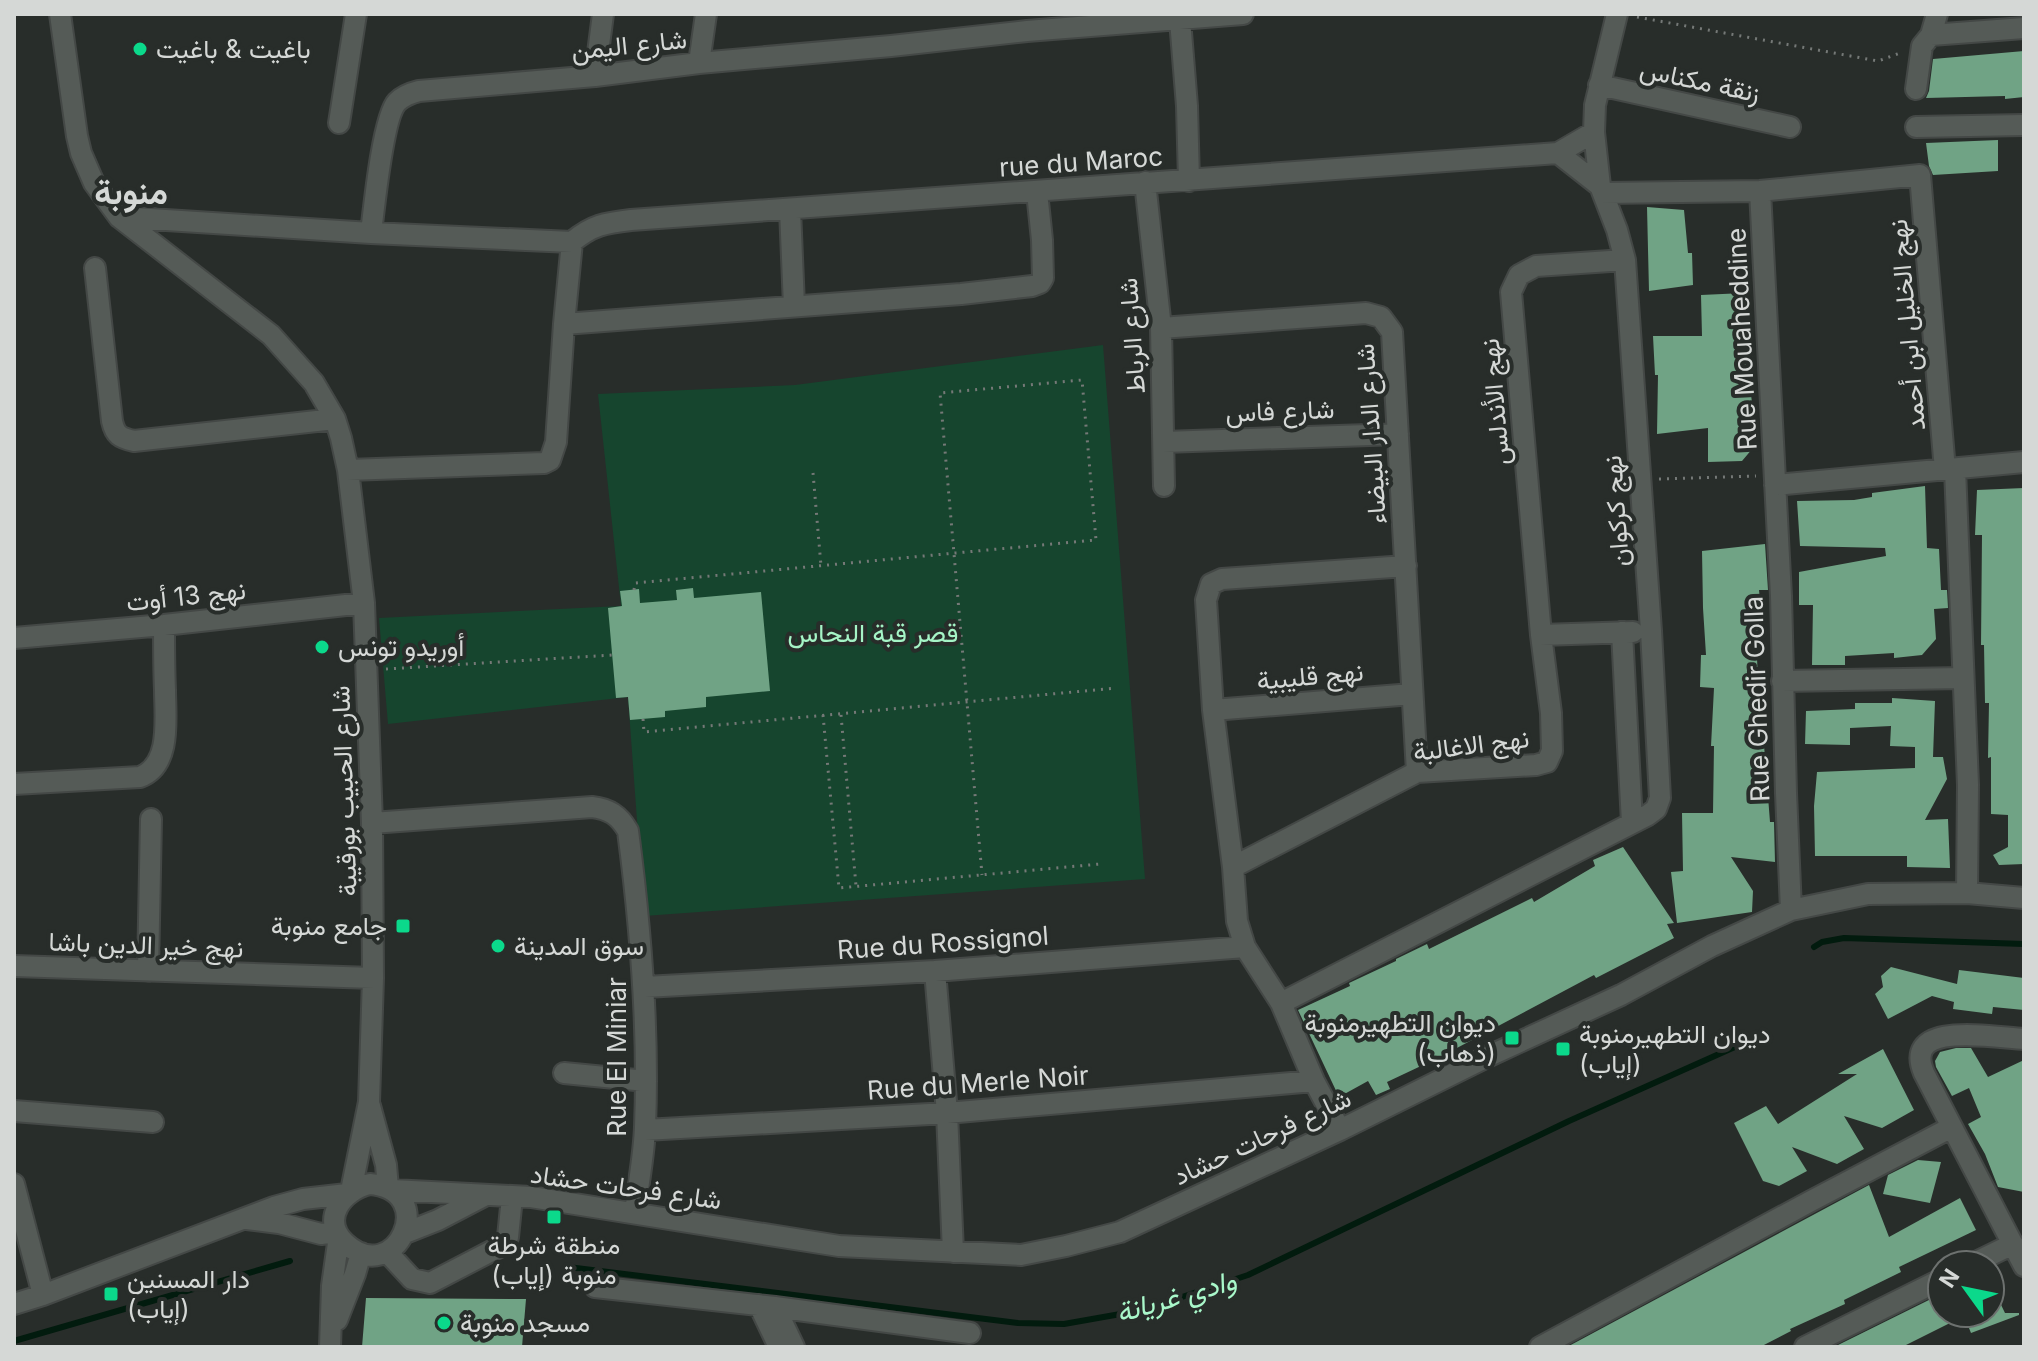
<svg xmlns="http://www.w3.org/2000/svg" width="2038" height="1361" viewBox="0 0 2038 1361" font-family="Inter,Vazirmatn,sans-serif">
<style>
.green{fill:#16452e}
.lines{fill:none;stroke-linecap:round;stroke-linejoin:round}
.stream{stroke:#021b0e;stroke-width:6}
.building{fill:#70a385}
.minor-casing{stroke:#444846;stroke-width:24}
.path{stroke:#757977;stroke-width:3;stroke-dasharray:2 6;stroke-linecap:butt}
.minor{stroke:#555b57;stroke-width:20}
.poi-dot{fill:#0bd98b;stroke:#282d2a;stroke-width:3}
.labels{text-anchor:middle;stroke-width:8;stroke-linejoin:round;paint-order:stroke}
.street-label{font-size:26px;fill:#d5d8d6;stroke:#282d2a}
.poi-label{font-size:26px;fill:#d5d8d6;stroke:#282d2a;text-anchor:start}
.park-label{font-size:26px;fill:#a5f4c6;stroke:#282d2a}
.water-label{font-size:28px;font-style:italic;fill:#a9f8ca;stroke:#282d2a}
.district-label{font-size:34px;font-weight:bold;fill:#d5d8d6;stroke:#282d2a}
</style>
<rect width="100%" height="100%" fill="#282d2a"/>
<path class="green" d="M1103,345L1145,879L644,916L628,697L388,724L379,618L621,606L598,394L795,385Z"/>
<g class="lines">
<path class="stream" d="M1814,947L1822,942L1844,938L2024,944
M568,1267L1018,1323L1064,1324L1143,1310L1248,1275L1569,1121L1737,1046
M14,1341L290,1261"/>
</g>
<path class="building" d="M2024,51V97L2005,99V96L1926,98L1929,91L1933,59Z
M1998,140V171L1933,175L1929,166L1926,143Z
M1647,207L1684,210L1688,253H1692L1693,285L1649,291Z
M1744,293L1747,328H1751L1754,370H1748L1754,419H1749L1753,448L1742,461L1708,462V428L1657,434L1658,375H1655L1653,336H1702L1701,295Z
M1925,486L1927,548L1939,549L1941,590H1947L1948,608L1934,609L1936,639L1922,655L1894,658V653L1845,656V665H1812L1813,605H1799V572L1886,556L1885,548L1800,546L1797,501L1854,500L1872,497V493Z
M2024,488V864L1999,865L1993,855L2008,847V815L1991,814V757L1988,758L1989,703H1985L1984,645H1981L1982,535H1975L1977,490Z
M1765,544L1768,590H1759L1763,631L1756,632L1759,708H1767L1768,745H1764L1770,822H1774L1775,862L1731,857L1753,891L1752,912L1677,923L1671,872L1683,871L1682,813H1713L1714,746H1711L1714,688L1700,687L1701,655H1706L1703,608L1702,551Z
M693,588L694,598L761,592L770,691L706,697V707L665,711V717L630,720L628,697L616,698L608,608L622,606L620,591L639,589L640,603L677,600L676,590Z
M1892,698L1935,701L1933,757H1943L1947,779L1925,820L1948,819L1950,868L1907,867V856H1815L1814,806L1817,772L1915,768V747L1890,746L1891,726L1850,728V745L1805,744L1806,711L1855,709V703H1892Z
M1623,847L1674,923L1667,924L1674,938L1596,978L1594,975L1440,1057L1387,1082L1390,1089L1376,1095L1368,1081L1339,1097L1298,1010L1350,986L1349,983L1396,961V959L1427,944L1429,949L1532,898L1534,902L1595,866L1593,860Z
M1891,967L1957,984L1959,970L2024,978V1010L1993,1007L1992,1014L1953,1009L1954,1002L1932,996L1888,1019L1875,994L1883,987L1881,976Z
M1956,1048H1971L1988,1077L2024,1060V1192L1998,1187L1985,1154L1968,1124L1981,1117L1969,1088L1952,1096L1936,1067L1935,1061L1940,1052Z
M1883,1049L1914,1110L1882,1128L1844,1116L1864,1149L1837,1164L1792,1147L1807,1171L1779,1186L1763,1181L1734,1123L1766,1106L1778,1124L1857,1074H1838Z
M1918,1160L1941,1162L1930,1203L1883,1194L1888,1175Z
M1869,1185L1889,1237L1960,1198L1976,1230L1899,1267L1901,1272L1844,1300L1845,1304L1790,1329L1791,1331L1760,1347H1567Z
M1990,1282L2005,1313H2019V1315L1971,1333L1963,1313H1990Z
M1937,1296L1942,1306V1313H1945L1950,1323L1902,1347H1834Z
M366,1298L526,1299L522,1347H362Z"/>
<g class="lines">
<defs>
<path id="minor" d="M60,14L77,136L81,153L94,183L119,217L271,335L314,383L335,419L341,438L348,470L364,603L372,823L373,978L369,1102L351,1191
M1180,20L1187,106L1189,181
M1931,35L2024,28
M699,63L706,14
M595,76L603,14
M1599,85L1790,127
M1916,89L1922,46L1931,35L1937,14
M339,123L356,14
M1916,127L2024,125
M1558,153L1600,186
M1145,182L1161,328L1164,486
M1760,191L1781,596L1786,793L1791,910
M1603,193L1760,191L1920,175L1945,470
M790,209L794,306
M119,217L371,233L572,242
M371,233C374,208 383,117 397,102C402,97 411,93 419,91L595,76L699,63L891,46L1027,31L1243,14
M572,242C592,225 605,223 631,220L1558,153L1594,132
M95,268L112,421C115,435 120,438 134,441L335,419
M564,324L961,294L1032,286L1040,283L1043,278L1042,240L1037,192
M1161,328L1366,313L1381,317L1392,332L1417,772
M1164,442L1398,434
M1955,469L1968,785L1967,893
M348,470L544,463L550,460L556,442L564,324L572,242
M1775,485L2024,462
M1622,632L1632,823
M1541,635L1633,632
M14,638L164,625L364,603
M1782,681L1963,678
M1213,710L1412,694
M14,784L140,777C172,765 165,717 165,690C164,668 164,647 164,625
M372,823L592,807C609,809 619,815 628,831C641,930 649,1028 645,1127C644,1156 638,1184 635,1213
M1233,867L1417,772L1536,765L1547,762L1552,751L1551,713L1541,635L1511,292L1519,275L1536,266L1625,260
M14,966L373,978
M148,971L151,819
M935,971L947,1113L953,1252
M645,987L935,971L1245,947
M1281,1003L1648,815L1656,809L1660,798L1651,631L1625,260L1617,230L1600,186L1594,132L1595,105L1617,14
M2024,1039C1996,1038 1901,1019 1924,1073L2024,1266
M564,1073L646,1081
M370,1106L386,1165L388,1188
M14,1111L153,1122
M645,1130L947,1113L1314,1081
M1340,1130L1314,1081L1281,1003L1245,947L1237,921L1233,867L1213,710L1206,600L1211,584L1222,579L1406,566
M14,1184L43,1295
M370,1184C441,1190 396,1290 345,1243C320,1220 342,1190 370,1184Z
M392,1190L531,1197L839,1246L1021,1255L1066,1246L1120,1232L1340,1130L1489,1056L1621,995L1712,946L1791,910L1868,894L1967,893L2024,898
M247,1219L279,1223L321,1234L336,1232
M405,1233L438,1220L484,1196
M387,1252L412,1279L430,1283L503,1245L508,1237L512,1197
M1970,1265L2013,1244
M595,1287L775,1307L970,1333
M14,1304L43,1295L274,1207L303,1199L347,1194
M759,1305L779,1347
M775,1307L794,1347
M337,1320L355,1274L361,1253
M330,1347L332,1286L339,1236
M1540,1347L1811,1201L1952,1127
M1805,1347L1942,1279"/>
</defs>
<use href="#minor" class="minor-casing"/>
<path class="path" d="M1637,17L1878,61L1900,53
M813,473L821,566
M1659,479L1756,476
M634,590L635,583C788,569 942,554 1096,540L1082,380L940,393C954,554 968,714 982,875
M386,669L612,655
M823,715L839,888L1100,864
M841,715L856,886
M643,719L644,732L1116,688"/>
<use href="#minor" class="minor"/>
</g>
<g class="poi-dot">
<circle cx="140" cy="49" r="8"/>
<circle cx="322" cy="647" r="8"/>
<rect x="395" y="918" width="16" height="16" rx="4"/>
<circle cx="498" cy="946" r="8"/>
<rect x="1504" y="1030" width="16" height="16" rx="4"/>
<rect x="1555" y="1041" width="16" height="16" rx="4"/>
<rect x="546" y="1209" width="16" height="16" rx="4"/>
<rect x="103" y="1286" width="16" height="16" rx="4"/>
<circle cx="444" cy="1323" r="8"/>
</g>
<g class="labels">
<g class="street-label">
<text transform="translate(629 45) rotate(-6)" y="9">شارع اليمن</text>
<text transform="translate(1700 81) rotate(12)" y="9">زنقة مكناس</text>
<text transform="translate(1081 162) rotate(-4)" y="9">rue du Maroc</text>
<text transform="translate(1907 325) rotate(-95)" y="9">نهج الخليل ابن أحمد</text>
<text transform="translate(1132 336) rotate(-94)" y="9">شارع الرباط</text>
<text transform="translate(1742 339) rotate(-93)" y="9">Rue Mouaheddine</text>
<text transform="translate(1495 402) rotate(-95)" y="9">نهج الأندلس</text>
<text transform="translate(1280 411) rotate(-2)" y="9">شارع فاس</text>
<text transform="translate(1371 434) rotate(-94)" y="9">شارع الدار البيضاء</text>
<text transform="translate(1616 511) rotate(-94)" y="9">نهج كركوان</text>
<text transform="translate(186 596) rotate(-6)" y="9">نهج 13 أوت</text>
<text transform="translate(1310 676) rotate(-5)" y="9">نهج قليبية</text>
<text transform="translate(1757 699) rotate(-92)" y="9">Rue Ghedir Golla</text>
<text transform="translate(1471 745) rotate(-7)" y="9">نهج الاغالبة</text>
<text transform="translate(344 791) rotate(-92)" y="9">شارع الحبيب بورقيبة</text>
<text transform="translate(943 943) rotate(-4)" y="9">Rue du Rossignol</text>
<text transform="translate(146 945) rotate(2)" y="9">نهج خير الدين باشا</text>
<text transform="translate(617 1057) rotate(-90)" y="9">Rue El Miniar</text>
<text transform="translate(978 1083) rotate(-4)" y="9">Rue du Merle Noir</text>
<text transform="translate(1262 1137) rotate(-25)" y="9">شارع فرحات حشاد</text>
<text transform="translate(626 1187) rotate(8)" y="9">شارع فرحات حشاد</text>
</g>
<g class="poi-label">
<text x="156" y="58">باغيت &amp; باغيت</text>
<text x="338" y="656">أوريدو تونس</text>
<text x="387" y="935" text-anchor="end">جامع منوبة</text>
<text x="514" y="955">سوق المدينة</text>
<text x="1496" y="1032" text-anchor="end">ديوان التطهيرمنوبة<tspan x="1496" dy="30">(ذهاب)</tspan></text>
<text x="1579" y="1043">ديوان التطهيرمنوبة<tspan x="1579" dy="30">(إياب)</tspan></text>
<text x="554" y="1254" text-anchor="middle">منطقة شرطة<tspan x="554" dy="30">منوبة (إياب)</tspan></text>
<text x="127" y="1288">دار المسنين<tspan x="127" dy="30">(إياب)</tspan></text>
<text x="460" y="1332">مسجد منوبة</text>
</g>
<g class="park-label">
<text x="873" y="642">قصر قبة النحاس</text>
</g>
<g class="water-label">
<text transform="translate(1176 1296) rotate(-16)" y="10">وادي غريانة</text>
</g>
<g class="district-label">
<text x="131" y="204">منوبة</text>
</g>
</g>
<rect width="2038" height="1361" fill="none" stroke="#d5d8d6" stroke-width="32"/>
<g transform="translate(1966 1289) rotate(303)"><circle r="38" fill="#282d2a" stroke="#6d716f" stroke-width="2"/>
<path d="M0-6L14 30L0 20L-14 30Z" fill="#0bd98b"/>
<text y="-12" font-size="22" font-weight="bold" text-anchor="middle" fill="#d5d8d6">N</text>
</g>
</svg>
